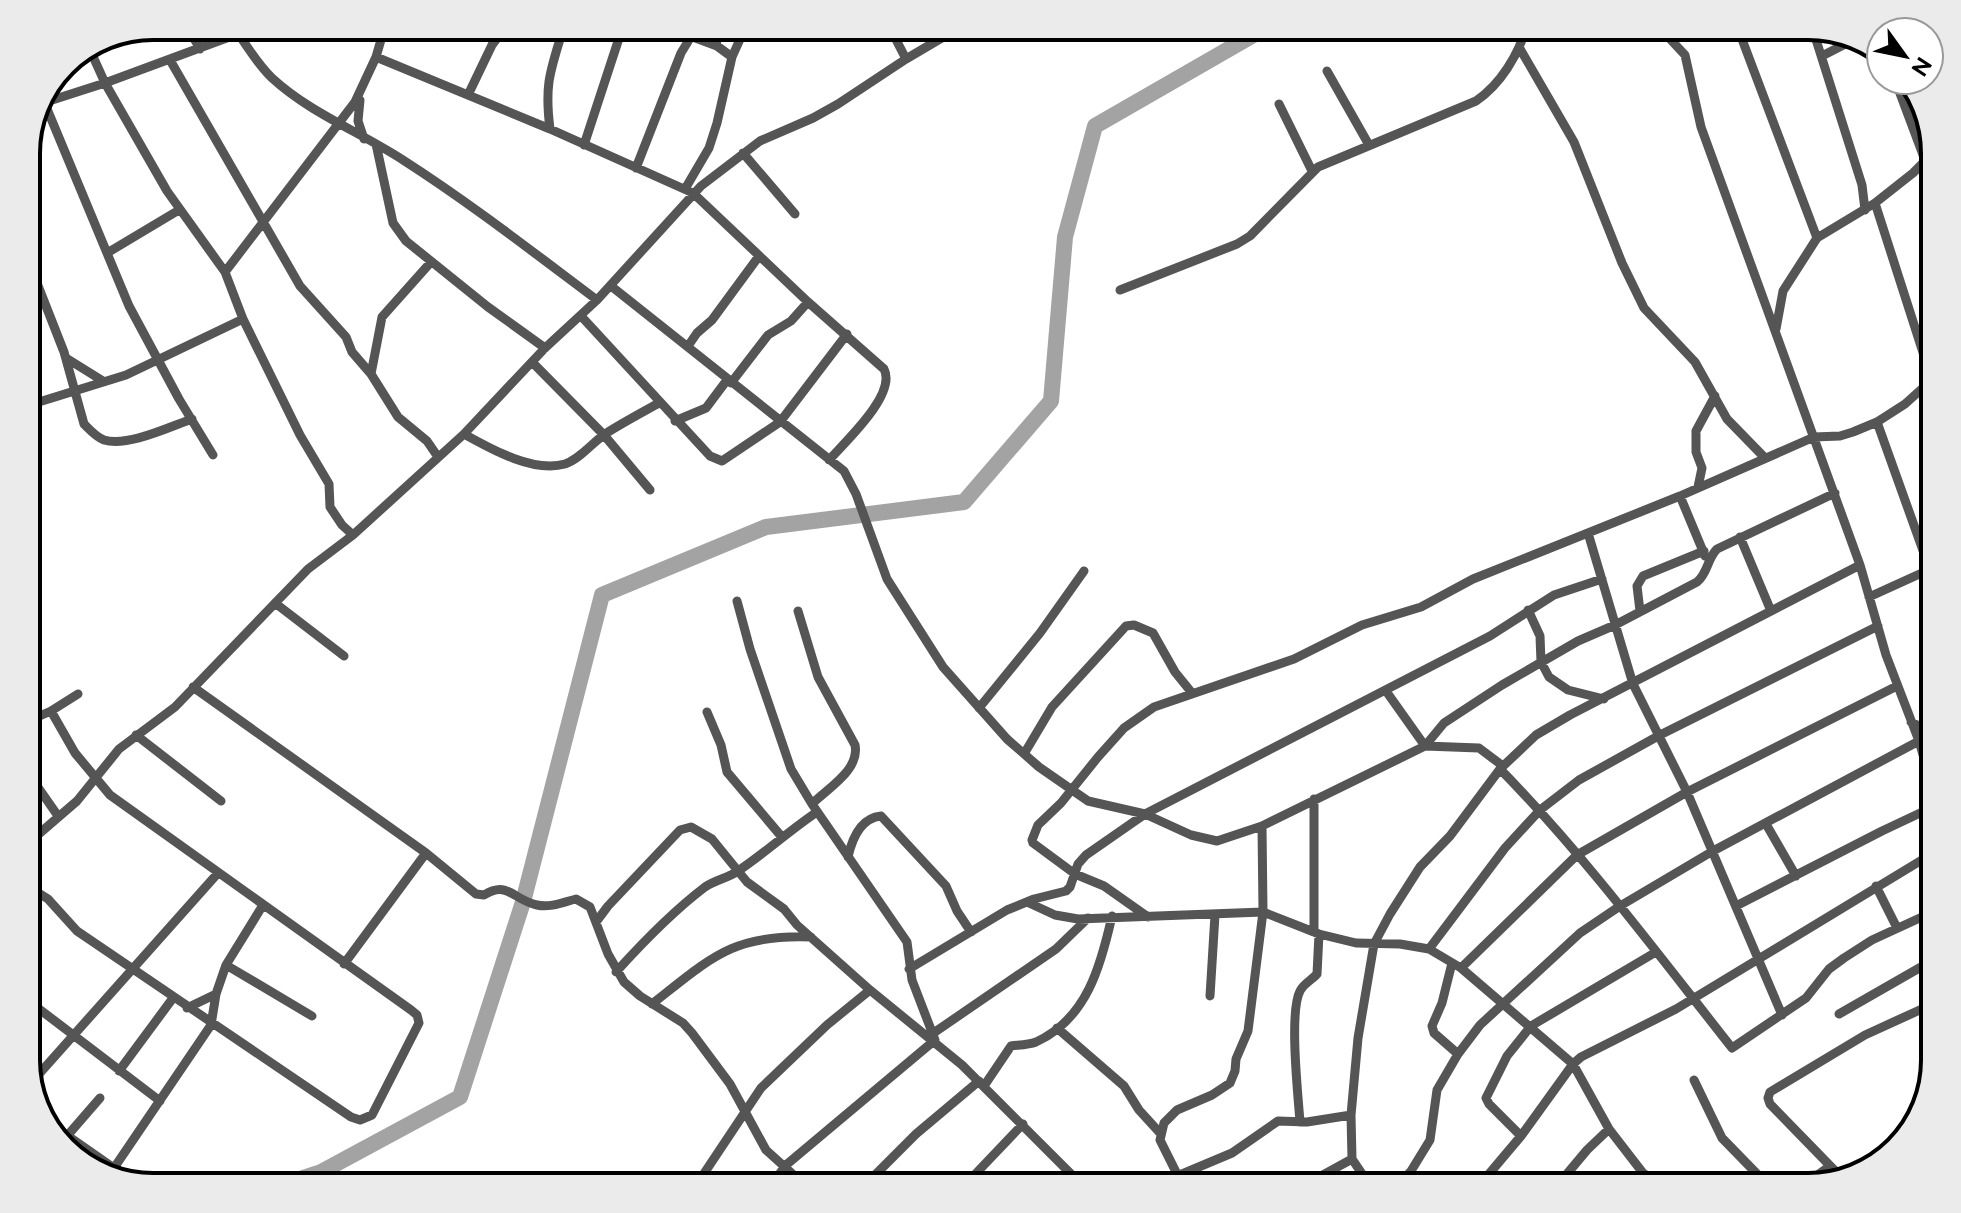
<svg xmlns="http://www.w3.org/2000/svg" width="1961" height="1213" viewBox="0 0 1961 1213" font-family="Raleway,sans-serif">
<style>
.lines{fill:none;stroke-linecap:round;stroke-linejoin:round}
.river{stroke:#a3a3a3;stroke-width:16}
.minor{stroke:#555;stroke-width:9}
.rim{fill:none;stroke:#000;stroke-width:4}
</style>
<rect width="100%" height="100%" fill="#fff"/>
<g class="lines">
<path class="river" d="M275,1187L321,1172L460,1097L523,902L602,595L766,527L964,502L1051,401L1065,237L1095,126L1269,26"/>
<path class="minor" d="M187,26L200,49
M663,26L717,46L732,57
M714,26L717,46
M889,26L906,59
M1562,26L1566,32L1578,26
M1658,26L1685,55L1701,127L1860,565L1886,655L1919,741L1935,796
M1737,26L1817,238
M1812,27L1862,185L1865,210
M239,35C249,49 259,66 272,78C310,113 360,132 403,160C470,203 533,252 597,300
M1519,47L1574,142L1622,263L1644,308L1695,362L1727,419L1765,458
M91,52L105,83L167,191L225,272L243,319L300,435L329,484L330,507L342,525L353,535
M1822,56L1853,40
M376,57L550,129L693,193L808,302L884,369C897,394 846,441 829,460
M170,60L300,286L346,337L352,352L371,374L398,417L427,441L438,457
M1327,71L1369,145
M1895,80L1935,187
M468,95L492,45L506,26
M360,100L358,121L364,139
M46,102L105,83L259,26
M45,104L129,306L179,399L213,455
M1279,104L1312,171
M550,129C544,82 551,70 564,26
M376,144L393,223L406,241L488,307L545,348
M584,145L623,26
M743,153L795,214
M636,168L681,53L692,35L708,26
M685,189L709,148L717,123L732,57L746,26
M1875,203L1935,390
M107,253L179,210
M26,255L64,352L84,424C90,430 96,437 104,440C128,447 169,427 192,419
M225,272L355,102L376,57L385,26
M611,286L844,471L856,494L887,579L943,667L1007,739L1039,767L1088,801L1145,814L1191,835L1217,841L1262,826L1425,746L1444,723L1502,685L1578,641L1615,625L1697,582C1708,573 1707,559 1717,549L1835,493
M1120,290L1237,244L1250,236L1318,167L1476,101C1501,84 1518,55 1527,26
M581,316L710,456L722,461L780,422L847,334
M1776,329L1783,291L1817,238L1875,203L1913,173L1935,151
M688,346L697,333L712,320L759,256
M66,358L103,381
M532,362L604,435L650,490
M371,374L382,317L431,262
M731,383L768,335L791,321L808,302
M26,406L126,375L243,319
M675,421L706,408L727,380
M1877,422L1935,584
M464,434C491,449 533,473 565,464C580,459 592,443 605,434C622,423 641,413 659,403
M1698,487L1702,468L1696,452V431L1715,396
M1680,496L1705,556
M1588,533L1633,684L1687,792L1782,1015
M1740,537L1771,611
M1869,597L1935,567
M737,601L750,649L791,769L812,804L907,942L912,980L935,1040L786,1165L770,1187
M275,603L344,656
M1528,610L1540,636L1541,662L1549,677L1568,690L1604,699
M798,611L818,677L855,745C860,770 828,788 812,804
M1640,611L1637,586L1643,576L1704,551
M193,687L426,853L476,894L484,895C508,880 513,900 537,905C550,908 564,902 576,899L590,907L608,954L624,982L640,996L683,1023L692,1033L730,1084L766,1150L807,1187
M1386,691L1425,746L1479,748L1503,766
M979,708L1040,633L1084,571
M707,712L721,745L727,772L781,836
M26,722L51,711L78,694
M1911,722L1935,734
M136,735L221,801
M1024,754L1052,707L1126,626L1134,625L1153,633L1175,672L1192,693
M1500,769C1585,856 1657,953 1732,1048L1806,998L1829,969L1844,958L1872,940L1935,911
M26,770L58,816
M1314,799V932
M1766,824L1796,876
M26,845L77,801L119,749L175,707L308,569L353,535L464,434L545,348L597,300L701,186L760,141L813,118L838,104L906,59L962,26
M848,857C852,839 861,818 881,816L946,886L957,911L971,932
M26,885L48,899L77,931L351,1117L360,1120L372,1115L419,1023L417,1015L411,1010L110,795L75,753L51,711
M1876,886L1897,928
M1027,902L1055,915L1078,919L1263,912L1319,934L1356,943L1400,944L1429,949L1461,968L1573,1064L1609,1129L1643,1173L1664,1187
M1736,906L1882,831L1935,806
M1148,917L1104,886L1075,874L1033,843L1032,840L1038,825L1061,803L1098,757L1124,728L1154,707L1294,659L1362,625L1421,607L1473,579L1680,496L1814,437L1840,436L1853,432L1877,422L1905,404L1935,377
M596,922L608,906L680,830L691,827L712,839L747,882L784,909L797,925L870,990L962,1065L1084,1187
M1429,949L1505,848L1540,810L1579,780L1660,735L1878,626
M1452,963L1442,1003L1432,1026L1434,1033L1458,1054
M344,964L426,853
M226,965L312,1016
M1461,968L1577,855L1687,792L1897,686
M909,969L1007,910L1034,899L1066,891L1070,887L1078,864L1086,855L1145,814L1490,636L1554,595L1602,579
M616,972C644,941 672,912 705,887C715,880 728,878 738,871C765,853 790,830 817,812
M1210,996L1215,915
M26,999L160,1101
M652,1004C711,958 732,934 811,937
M187,1008L216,994
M1839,1014L1935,959
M1057,1028L1124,1086L1139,1110L1160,1133
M932,1034L1056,949L1088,918
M119,1071L173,998
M1694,1080L1722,1138L1759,1176L1775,1187
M31,1083L218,873
M984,1086L1011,1046C1019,1045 1028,1045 1036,1042C1087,1019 1101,965 1112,916
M42,1118L131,1180
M1300,1122C1298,1095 1289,1012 1300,991C1304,983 1312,980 1317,974L1319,934
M67,1136L100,1098
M1521,1136L1489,1104L1486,1098L1507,1056L1531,1026L1656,952
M114,1168L211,1025L216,994L226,965L263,905
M1178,1176L1160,1140L1164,1123L1177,1110L1212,1095L1230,1083L1235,1071L1236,1059L1248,1031L1263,912L1262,826
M1842,1178L1770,1104L1768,1098L1770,1092L1865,1035L1935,1003
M1774,1185L1806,1182
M695,1187L761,1088L827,1025L870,990
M863,1187L916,1134L979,1081
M963,1187L1023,1124
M1151,1187L1232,1153L1278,1121L1307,1122L1351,1115
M1301,1187L1352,1159
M1371,1187L1352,1159L1351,1115L1358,1038L1374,944L1390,914L1420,867L1450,836L1500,769L1536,735L1570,715L1860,565
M1396,1187L1411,1171L1430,1140L1437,1090L1458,1054L1480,1025L1580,933L1620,906L1713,851L1919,741
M1478,1187L1521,1136L1573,1064L1581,1057L1676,1009L1935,852
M1556,1187L1587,1150L1609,1129
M1630,1187L1643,1173
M1747,1187L1759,1176
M1801,1187L1826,1169L1851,1176"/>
</g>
<path d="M0 0H1961V1213H0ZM153 40H1808A113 113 0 0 1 1921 153V1060A113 113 0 0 1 1808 1173H153A113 113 0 0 1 40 1060V153A113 113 0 0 1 153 40Z" fill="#ebebeb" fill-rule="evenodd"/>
<path class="rim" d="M153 40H1808A113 113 0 0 1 1921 153V1060A113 113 0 0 1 1808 1173H153A113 113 0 0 1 40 1060V153A113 113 0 0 1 153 40Z"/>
<g transform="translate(1905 56) rotate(123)"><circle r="38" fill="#ffffff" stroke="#999999" stroke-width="2"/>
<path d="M0-6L14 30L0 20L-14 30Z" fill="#000000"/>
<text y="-12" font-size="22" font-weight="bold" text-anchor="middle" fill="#000000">N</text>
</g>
</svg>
